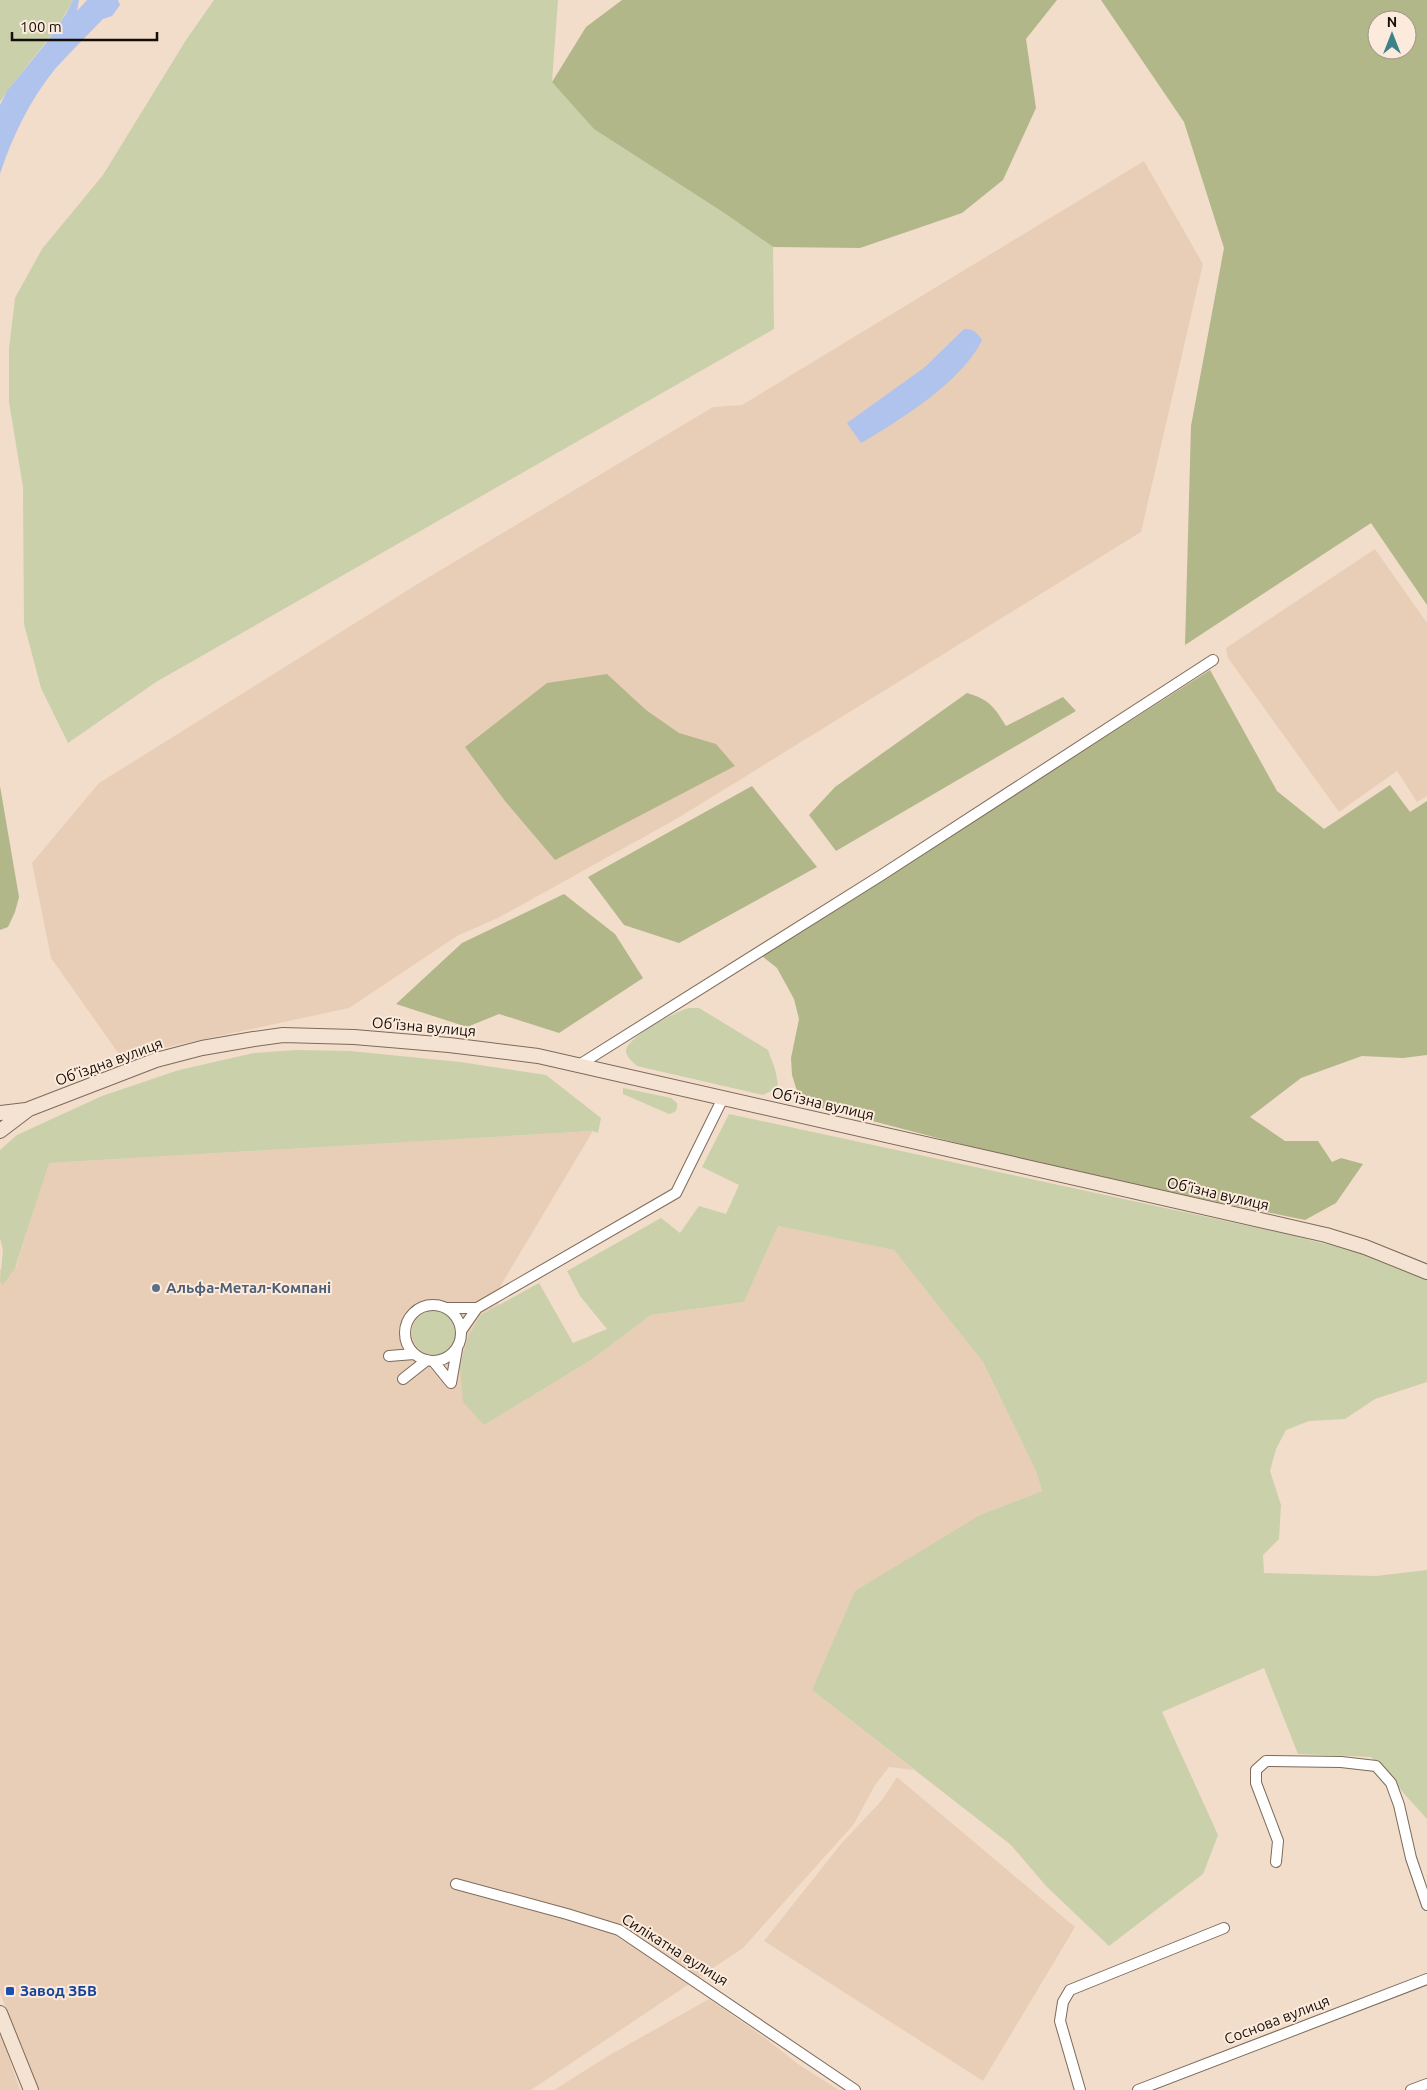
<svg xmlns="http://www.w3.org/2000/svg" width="1427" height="2090" viewBox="0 0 1427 2090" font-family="Ubuntu,sans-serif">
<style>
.built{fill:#e9ceb7}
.green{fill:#cad0a9}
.forest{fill:#b1b789;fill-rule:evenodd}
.water{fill:#afc3ed}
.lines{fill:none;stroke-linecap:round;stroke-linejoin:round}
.minor-casing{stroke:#7d6a5a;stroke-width:12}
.secondary-casing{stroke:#7d6a5a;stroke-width:16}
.minor{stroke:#fff;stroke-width:10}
.secondary{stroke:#f4e3d2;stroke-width:14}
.service-dot{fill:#5c6f8a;stroke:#fcebdc;stroke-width:2}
.transit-dot{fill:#1a4fb4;stroke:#fcebdc;stroke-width:2}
.labels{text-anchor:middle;stroke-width:4;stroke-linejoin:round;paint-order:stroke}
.street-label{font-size:15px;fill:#150e08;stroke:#fcebdc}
.service-label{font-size:15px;font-weight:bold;fill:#4e5e75;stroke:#fcebdc;text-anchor:start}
.transit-label{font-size:15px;font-weight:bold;fill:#164399;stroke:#fcebdc;text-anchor:start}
</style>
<rect width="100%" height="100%" fill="#f2ddcb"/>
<path class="built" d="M1144,161L1203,264L1141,532L678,818L498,918L457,936L349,1008L121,1057L51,958L32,863L99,783L419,583L713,407L742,405Z
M1375,549L1427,623V796L1417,802L1397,771L1339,812L1228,658L1226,648Z
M593,1131L501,1285L484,1425L591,1360L651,1315L744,1302L778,1226L894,1250L983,1362L1036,1471L1042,1491L980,1515L812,1690L914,1770L889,1767L875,1785L854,1824L743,1948L531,2090H38L0,1993V1270L11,1260L16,1267L48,1163Z
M897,1777L1075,1927L983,2081L764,1941L841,1844L882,1800Z
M709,1999L765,2038L798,2064L839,2090H554L608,2056Z
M0,2036L5,2046L20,2090H0Z"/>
<path class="green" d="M0,0H73C54,38 23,67 0,102Z
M214,0H558L552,82L689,187L773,247L774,329L156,682L68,743L41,688L24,624L23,487L9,402V349L15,298L42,249L103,175L186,40Z
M689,1008H699L768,1050L775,1069L778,1084L775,1089L763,1095L637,1066C633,1062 627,1058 626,1051C626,1038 676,1011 689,1008Z
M297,1050L350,1051L460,1062L546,1075L601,1118L598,1133L593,1131L49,1163L15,1268L3,1285L0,1281L3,1250L0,1238V1150L17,1135L102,1096L179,1070L254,1053Z
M623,1088L671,1098L677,1103C678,1110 676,1112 669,1114L623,1094Z
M729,1114L1295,1236C1339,1248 1387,1257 1427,1279V1382L1375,1399L1345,1419L1309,1421L1286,1430L1276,1449L1270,1471L1281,1505L1279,1539L1263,1555L1264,1573L1376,1576L1427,1570V1819L1371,1757L1298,1754L1264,1668L1162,1712L1218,1835L1203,1874L1109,1946L1046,1886L1011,1845L812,1690L855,1591L980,1515L1042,1491L1036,1471L983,1362L894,1250L778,1226L744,1302L651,1315L591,1360L484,1425L463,1402L460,1366L468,1337L481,1315L539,1283L573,1343L607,1329L580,1296L567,1271L661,1218L680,1233L699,1206L726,1214L739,1185L702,1167Z
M412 1333a22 22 0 1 1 44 0a22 22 0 1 1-44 0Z"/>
<path class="forest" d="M622,0H1057L1026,39L1036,108L1003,180L962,213L860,248L773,247L726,214L594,129L552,82L586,27Z
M1101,0H1427V605L1371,523L1185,645L1191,426L1224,248L1184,122ZM1377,20H1407V50H1377Z
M1210,670L1277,791L1324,829L1390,785L1410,812L1427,801V1055L1403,1058L1362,1056L1301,1078L1250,1117L1285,1141H1318L1332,1162L1341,1158L1363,1164L1336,1203L1305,1220L1149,1188L999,1154L811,1105L797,1091L792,1075L791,1058L799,1019L794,999L777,968L762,956Z
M607,674L646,710L679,733L716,744L735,766L555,860L505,801L465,747L547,683Z
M967,693C989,699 995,708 1006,726L1063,697L1076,711L836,851L809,815L835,787Z
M0,786L19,897L15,912L8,927L0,930Z
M752,786L817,867L679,943L624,925L588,877Z
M564,894L615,934L643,978L559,1033L499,1014L467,1027L396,1004L462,943Z"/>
<path class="water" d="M73,0H79L77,11L87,0H118L120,5L112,16L103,19C87,36 70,52 55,69C30,100 12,137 0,174V105L7,91L46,43L66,14Z
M964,329C973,329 977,332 982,340C963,381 899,421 861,443L847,423L925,367Z"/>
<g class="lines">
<defs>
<path id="minor" d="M579,1065L880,876L1213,660
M405 1333a28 28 0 1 1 56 0a28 28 0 1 1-56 0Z
M447,1308H477L461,1331
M477,1308L676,1193L723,1098
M389,1356L414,1354
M434,1362L451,1383L457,1349
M403,1379L427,1360
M1276,1862L1278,1841L1256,1783V1770L1266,1761L1341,1762L1376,1766L1391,1783L1399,1805L1411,1858L1427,1905
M456,1884L567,1914L619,1930L855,2090
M1080,2090L1060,2021L1063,2002L1070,1990L1224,1928
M1138,2090L1427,1979
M1411,2090L1427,2084"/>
<path id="secondary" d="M0,1113L26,1110
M0,1131L29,1109L156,1060L202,1048L254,1039L283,1035L354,1037L449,1045L538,1056L1326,1235L1365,1247L1427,1272
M0,2013L31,2090"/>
</defs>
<use href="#minor" class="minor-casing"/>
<use href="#secondary" class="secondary-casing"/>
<use href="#minor" class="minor"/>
<use href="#secondary" class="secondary"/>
</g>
<circle class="service-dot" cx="156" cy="1288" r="5"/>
<rect class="transit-dot" x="5" y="1986" width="10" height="10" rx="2.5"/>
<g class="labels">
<g class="street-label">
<text transform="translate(424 1027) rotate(5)" y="5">Об’їзна вулиця</text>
<text transform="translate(109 1062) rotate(-20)" y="5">Об’їздна вулиця</text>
<text transform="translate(823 1104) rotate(13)" y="5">Об’їзна вулиця</text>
<text transform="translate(1218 1194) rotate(13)" y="5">Об’їзна вулиця</text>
<text transform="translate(675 1950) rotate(32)" y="5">Силікатна вулиця</text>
<text transform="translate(1277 2020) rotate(-21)" y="5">Соснова вулиця</text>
</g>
<g class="service-label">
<text x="166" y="1293">Альфа-Метал-Компані</text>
</g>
<g class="transit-label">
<text x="20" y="1996">Завод ЗБВ</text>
</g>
</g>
<g transform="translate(1392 35)"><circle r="24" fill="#fcebdc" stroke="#a09387"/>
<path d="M0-4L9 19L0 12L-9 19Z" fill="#3b8389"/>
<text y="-8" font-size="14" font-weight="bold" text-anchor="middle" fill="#150e08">N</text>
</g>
<path d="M12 32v8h145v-8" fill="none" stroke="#150e08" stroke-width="2.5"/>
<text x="20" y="32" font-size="15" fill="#150e08" stroke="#fcebdc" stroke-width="4" paint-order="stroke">100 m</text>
</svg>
